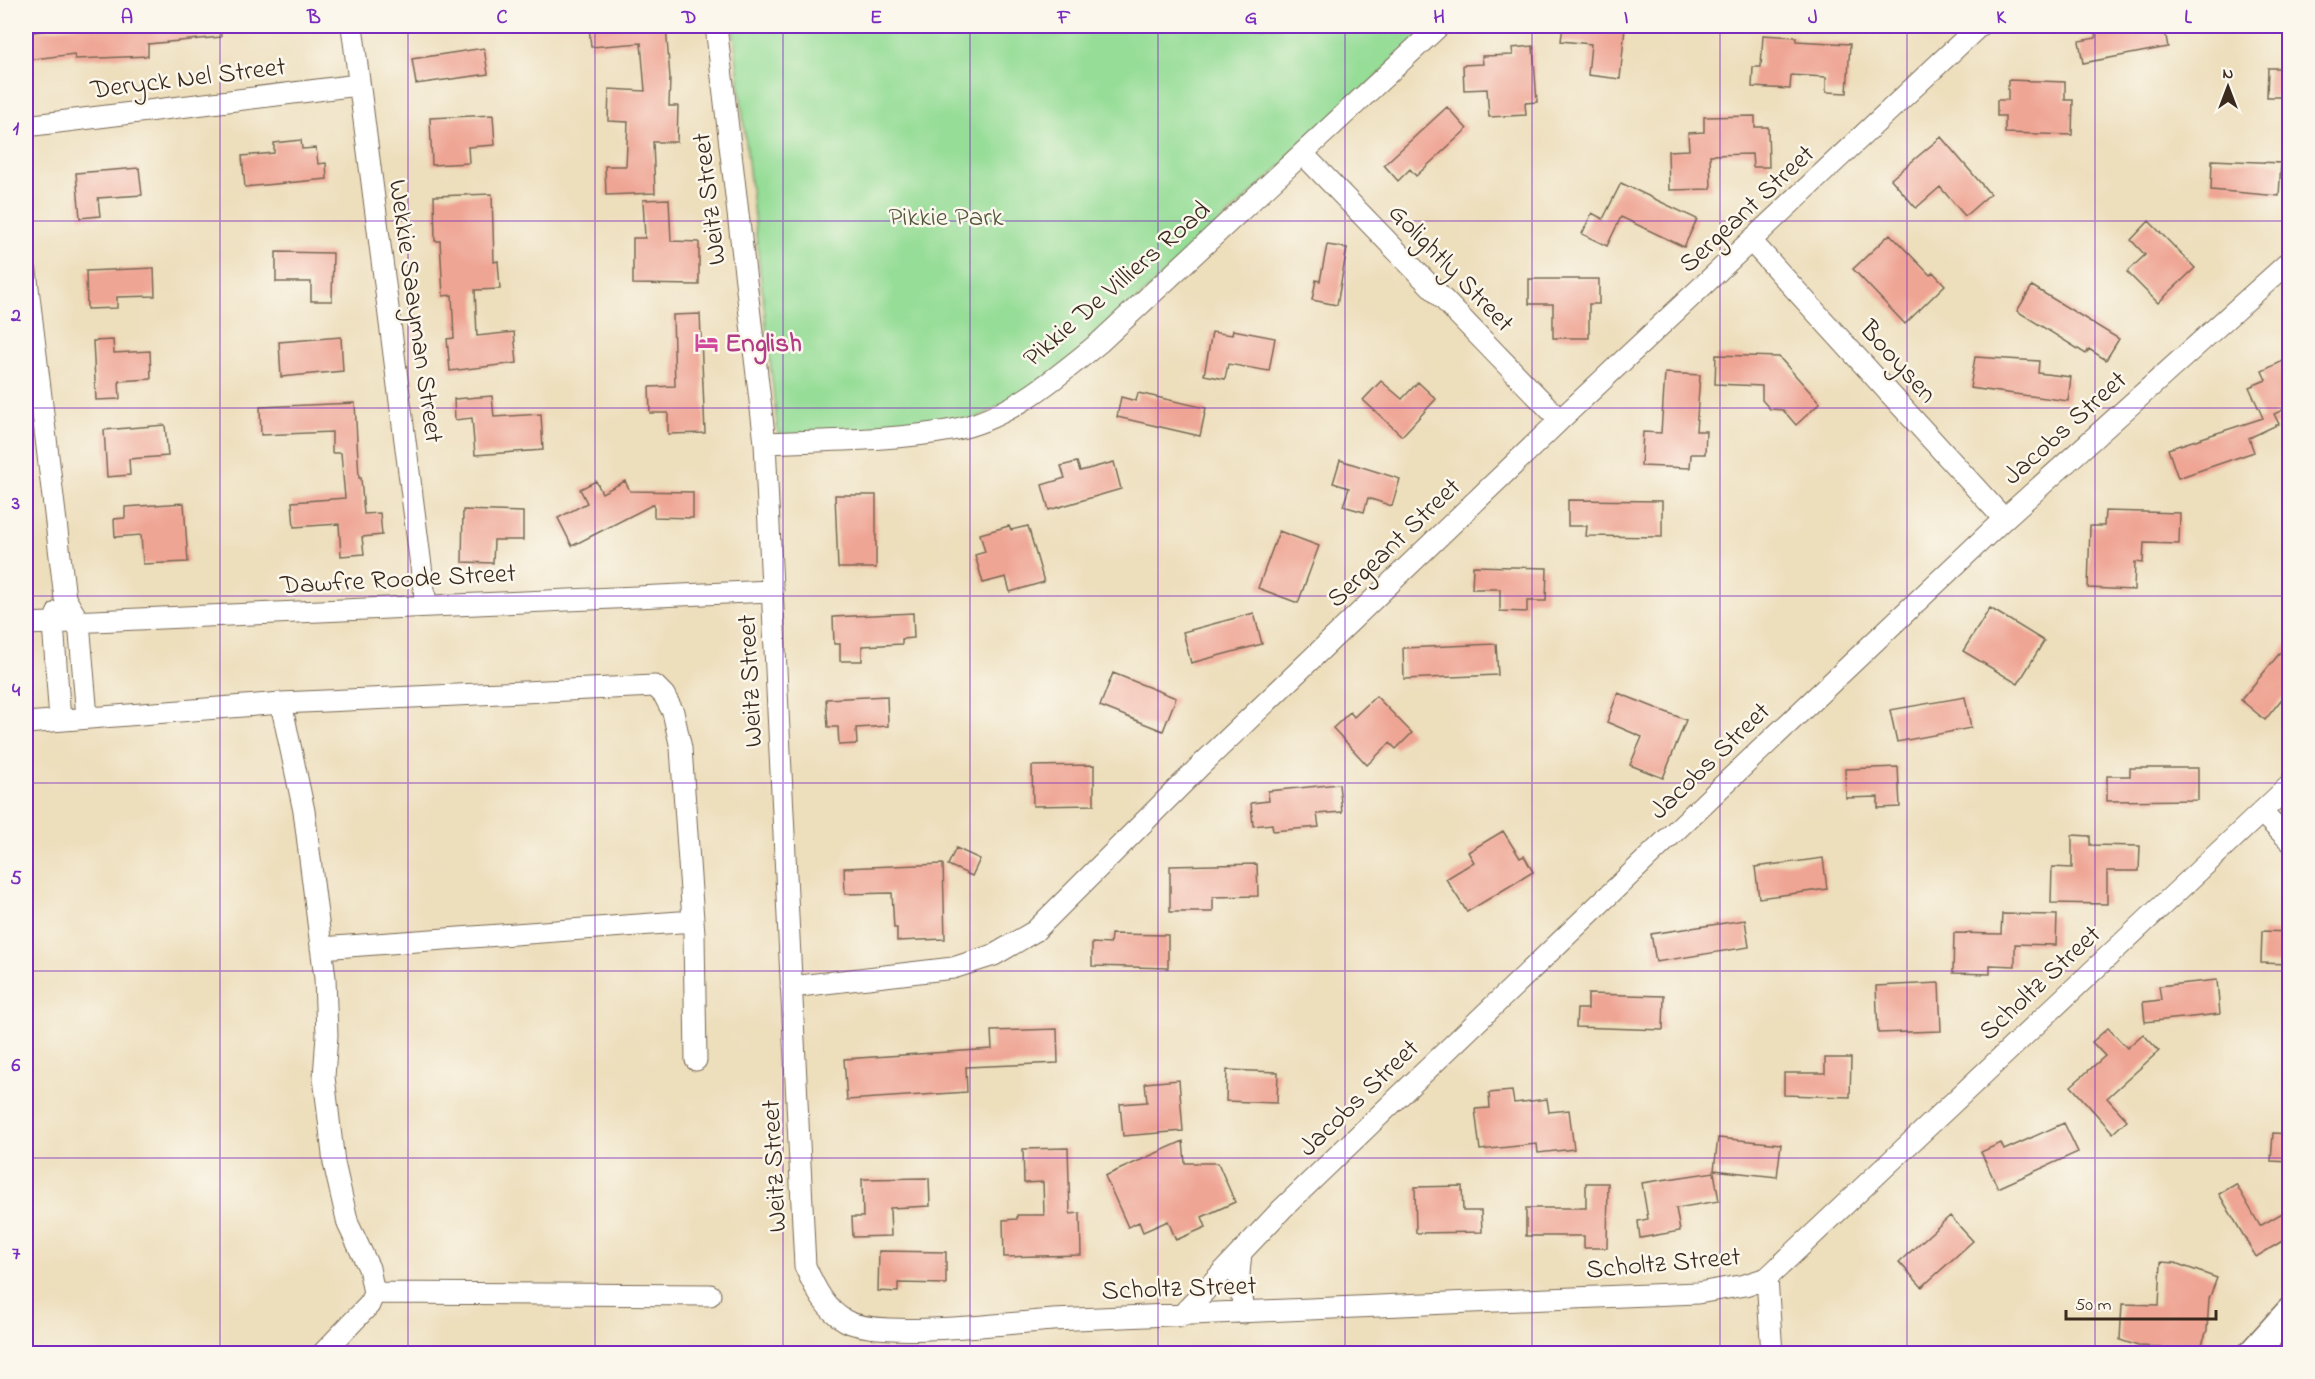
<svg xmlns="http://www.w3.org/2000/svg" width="2315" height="1379" viewBox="0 0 2315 1379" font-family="'Indie Flower',sans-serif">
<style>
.green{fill:#96dd97;stroke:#68845a;stroke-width:1.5}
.building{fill:#efa594}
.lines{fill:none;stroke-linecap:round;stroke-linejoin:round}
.street-casing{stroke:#796955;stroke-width:23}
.secondary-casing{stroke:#796955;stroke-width:31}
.street{stroke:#fff;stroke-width:21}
.secondary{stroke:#fff;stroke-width:28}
.grid{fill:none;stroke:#7b2cbf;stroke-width:1.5;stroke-opacity:0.55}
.labels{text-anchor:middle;stroke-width:5;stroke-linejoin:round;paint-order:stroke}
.street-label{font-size:27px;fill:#3b2a1e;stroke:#fbf7ec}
.park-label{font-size:27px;fill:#52573c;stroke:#fbf7ec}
.hotel-label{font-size:27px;font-weight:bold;fill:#b23c85;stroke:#fbf7ec;text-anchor:start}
.neatline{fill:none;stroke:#7b2cbf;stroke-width:2}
.grid-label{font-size:20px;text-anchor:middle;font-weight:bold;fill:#7b2cbf}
</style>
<rect width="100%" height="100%" fill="#fbf7ec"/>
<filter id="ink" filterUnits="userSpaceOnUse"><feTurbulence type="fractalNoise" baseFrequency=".0167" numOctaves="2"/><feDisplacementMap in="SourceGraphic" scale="12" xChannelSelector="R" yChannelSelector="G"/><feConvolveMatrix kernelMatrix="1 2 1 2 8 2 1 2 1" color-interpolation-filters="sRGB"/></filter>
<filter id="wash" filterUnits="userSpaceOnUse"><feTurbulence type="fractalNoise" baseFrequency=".008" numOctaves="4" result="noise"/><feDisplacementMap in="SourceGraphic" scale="24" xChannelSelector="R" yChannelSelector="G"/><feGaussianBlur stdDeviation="1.35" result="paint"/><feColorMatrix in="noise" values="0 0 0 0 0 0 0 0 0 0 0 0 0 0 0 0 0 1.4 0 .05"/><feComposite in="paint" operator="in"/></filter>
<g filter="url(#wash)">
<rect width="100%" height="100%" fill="#eddebc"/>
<path class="green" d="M733,26H1432L1052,379L959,427L779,442Z"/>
<g id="blocks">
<path class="building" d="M79,26H220L221,37L148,44V56L75,59L74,54L26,60V33Z
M589,26H666L670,78L669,106H678L677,142H653L655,193L606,195L605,166H626L628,122L608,121L609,89L645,91L641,43L591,47Z
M1563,26L1625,28L1620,79L1588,75L1591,44L1561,41Z
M2112,26H2164L2168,47L2083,63L2079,41L2096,38L2094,29Z
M1763,35L1796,37V41L1850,44L1847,93L1826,92V77L1791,75L1790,89L1752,87L1753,67H1761Z
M1533,46L1537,102L1525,103L1526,115L1489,117L1487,89L1464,90L1463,65L1483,64L1482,56L1513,55L1512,48Z
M484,48L488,74L416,84L412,59Z
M2268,68H2289V97H2267Z
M2008,80L2065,82V100H2073L2072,135L2005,133V116H1997V100H2008Z
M1447,107L1467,129L1416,176L1410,169L1398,181L1384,165Z
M493,115L495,145L468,147L469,163L432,165L430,118Z
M1755,116V127H1768L1769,167H1753L1752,154L1710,155L1711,189L1669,190L1668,151L1689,150L1688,133L1704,132V117Z
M1941,137L1990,194L1965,216L1940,187L1916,208L1891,179Z
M301,140L302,149L316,148L318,164L326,163L327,179L245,187L242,156L274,153V143Z
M2212,160L2281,163L2279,196L2211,190Z
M139,168L142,195L98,198L100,216L80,218L76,173Z
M1621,183L1697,219L1684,247L1621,217L1607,246L1582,234L1592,213L1603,219Z
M492,194L494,262L498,261L500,289L475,290L477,336L514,332L517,363L450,371L447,339L454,338L452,295L443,296L440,241H435L434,196Z
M669,199L671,241L699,242V285L633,284V238H645L643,200Z
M2149,221L2195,268L2158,303L2127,272L2145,255L2131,240Z
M1890,234L1930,275L1933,272L1945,285L1905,324L1853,269Z
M1327,245L1347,248L1337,305L1312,300L1316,280L1320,281Z
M276,252L333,253L332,301H311V282H276Z
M154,268L155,296L117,297V308L87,309L86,271Z
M1529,279H1599V304H1589V338H1553V304H1529Z
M2032,286L2119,339L2106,360L2089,349L2086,354L2017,311Z
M700,314L705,433L668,434V413H650L649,387L675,386L673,315Z
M1233,330L1275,338L1269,371L1228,364L1225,379L1204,375L1212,332L1232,335Z
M341,337L343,371L281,377L279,342Z
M113,340L114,353L150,351L151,379L119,381L120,399L96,400L93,341Z
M1716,355L1779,357L1820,403L1796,425L1783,410L1770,409L1762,400V386L1715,384Z
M1975,357L2039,361L2038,373L2071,377L2068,401L1970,388Z
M2289,358V407L2274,414L2279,424L2249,438L2254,452L2178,478L2168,449L2263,418L2249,387L2266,380L2262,371Z
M1665,373L1700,375L1696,431H1706L1705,454H1691L1690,468L1641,466L1643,432L1661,433Z
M1381,381L1402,399L1418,382L1436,399L1402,436L1363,400Z
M1138,393L1206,408L1200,436L1117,417L1121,397L1136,401Z
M492,396L494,417L541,414L543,450L475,455L472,418L455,420L454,399Z
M355,403L359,478H361L364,514L380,513L382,535L362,537L364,554L341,556L339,524L294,527L292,502L345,498L341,453H332V432L261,435L260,407Z
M165,425L168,456L129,459L130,475L107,477L104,430Z
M1340,460L1400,479L1392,506L1368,498L1364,512L1343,506L1349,488L1333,483Z
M1077,462L1080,471L1114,462L1121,489L1049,510L1042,485L1065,478L1061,466Z
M596,481L602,493L625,481L630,491L693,492V518L654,517V504L572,546L558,518L587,503L580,489Z
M835,495H876V568H838Z
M1568,500L1662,501V537L1586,536L1587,526H1568Z
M184,503L188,562L143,564L141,535L115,537L114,519L125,518V507Z
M463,510L523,512V540H494L493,563L462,562Z
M2105,511L2180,513L2179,544L2144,543L2143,563L2135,562L2134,590L2088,588L2090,526H2104Z
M1009,526L1011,530L1028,526L1044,582L1010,592L1006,577L983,583L975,555L985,552L980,534Z
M1279,531L1319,546L1298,603L1258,588Z
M1473,566L1547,568L1546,601H1527V612L1500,611V589H1472Z
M1990,608L2044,641L2018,684L1963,651Z
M913,613L914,638L902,639V644L862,646V661H840V644H834L833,617Z
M1254,613L1262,644L1191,663L1183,632Z
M2289,642V690L2265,720L2241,700Z
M1496,644L1498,675L1404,679L1403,648Z
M1113,673L1176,698L1163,731L1100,706Z
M1618,693L1686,720L1663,778L1630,765L1642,737L1607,722Z
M887,696L888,726L856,728L857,744L839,745L838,727H828L826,699Z
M1376,696L1412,733L1396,749L1390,743L1367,765L1333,728L1350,712L1354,717Z
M1965,697L1971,728L1897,742L1890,710Z
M1094,765V805L1033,806L1032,766Z
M1898,767L1900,807L1878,808V797L1846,798L1845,769Z
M2130,768H2198V800L2107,801V776H2130Z
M1339,784L1342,812L1317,814L1319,827L1273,831L1272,824L1253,826L1251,803L1269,801L1268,791Z
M1503,831L1520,858L1524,856L1533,872L1467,912L1446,879L1474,862L1468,852Z
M2072,835L2090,836V845L2140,846L2139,871H2107V904L2051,903L2052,867L2072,868Z
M956,848L980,859L972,876L948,865Z
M1823,858L1827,889L1759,898L1755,867Z
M943,864L945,939L897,941V928H894L892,893L845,894L844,868Z
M1257,864L1258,896L1213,897V912H1170V866Z
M2002,914L2057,915L2056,945L2015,944V966L1990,965V974L1953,973L1954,933L2001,934Z
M1745,920L1749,947L1656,962L1651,934Z
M2262,931L2289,932V964L2261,963Z
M1111,934L1168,935V968L1092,966V943L1110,944Z
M2217,980L2220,1014L2145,1022L2143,1002L2161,1000L2159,986Z
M1939,983L1941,1031L1878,1033L1876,986Z
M1588,994L1664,996L1663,1030L1576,1027L1577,1009H1588Z
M2108,1028L2127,1048L2143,1034L2159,1051L2107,1098L2127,1120L2113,1133L2071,1086L2105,1056L2092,1042Z
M1057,1029L1058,1063L966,1067L967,1092L847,1100L844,1059L992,1049L991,1031Z
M1825,1058H1851L1850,1097L1784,1095V1073H1825Z
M1227,1070L1278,1072L1277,1103L1226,1101Z
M1179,1080L1183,1131L1123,1136L1120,1104L1147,1102L1145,1083Z
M1512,1091L1514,1103L1547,1099L1549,1112L1569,1110L1574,1149L1538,1153L1537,1144L1480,1150L1475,1109L1490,1108L1489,1093Z
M2064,1123L2078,1152L1998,1188L1981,1152L2001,1143L2004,1150Z
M2273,1133L2289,1134V1162L2271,1161Z
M1718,1138L1781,1144L1777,1177L1714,1170Z
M1183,1141L1185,1163H1218L1235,1202L1202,1217L1206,1227L1176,1240L1168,1221L1143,1232L1139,1222L1128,1227L1105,1176Z
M1068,1148L1070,1214L1080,1213L1081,1255L1004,1257L1003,1220L1017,1219V1215H1044L1043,1182L1024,1183L1023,1149Z
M1714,1172L1719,1201L1676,1208L1680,1231L1640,1238L1638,1221L1648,1219L1642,1183Z
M929,1178L930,1206L890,1208L891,1236L853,1237L852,1217H863L862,1179Z
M1586,1183H1608L1607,1248H1584V1236H1526V1208H1586Z
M2236,1184L2260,1226L2289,1209V1237L2256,1257L2219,1194Z
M1462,1186L1463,1211H1481L1482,1232L1416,1233L1415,1187Z
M1950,1216L1973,1241L1922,1287L1899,1262Z
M879,1251L946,1252V1284L898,1283V1292L878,1291Z
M2161,1262L2175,1263L2217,1278L2209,1299L2207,1330L2199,1353H2158L2160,1347L2138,1346L2120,1340L2122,1304L2159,1305Z"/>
</g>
</g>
<g filter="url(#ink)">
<use href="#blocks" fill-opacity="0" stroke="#796955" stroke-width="1.5"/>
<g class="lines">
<defs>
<path id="street" d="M352,26L426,605
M716,26L765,443L805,1266C814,1286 825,1310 846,1321C882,1339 1008,1323 1053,1320C1268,1309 1483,1302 1698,1293L1745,1285L1767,1278L2290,785
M26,126L358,85
M1303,154L1560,420
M1752,242L2004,519
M26,271L65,598L79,622L87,717
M765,443C826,440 891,441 952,430C1008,420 1057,377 1100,342L1439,26
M58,612L53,623L60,720
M26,624L773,591
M281,703L304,811L325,978L327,1035L324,1077L334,1163L348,1224L369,1268L374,1293L369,1305L322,1354
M26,723L281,703L655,686L664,695L673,712L681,748L694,934L696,1060
M2261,812L2290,841
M321,948L693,921
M791,987L953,968L994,955L1035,931L1200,766L1560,420L1979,26
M1241,1252L1239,1274L1244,1313
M1767,1278L1772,1354
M374,1293L710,1295
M1181,1316L1282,1209L1716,792L2004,519L2290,261"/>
<path id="secondary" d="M2252,1354L2290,1312"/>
</defs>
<use href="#street" class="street-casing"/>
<use href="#secondary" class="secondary-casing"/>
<use href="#street" class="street"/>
<use href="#secondary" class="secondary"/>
</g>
</g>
<path class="grid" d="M220,26V1354M408,26V1354M595,26V1354M783,26V1354M970,26V1354M1158,26V1354M1345,26V1354M1532,26V1354M1720,26V1354M1907,26V1354M2095,26V1354M26,221H2290M26,408H2290M26,596H2290M26,783H2290M26,971H2290M26,1158H2290"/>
<defs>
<symbol id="hotel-bare" viewBox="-9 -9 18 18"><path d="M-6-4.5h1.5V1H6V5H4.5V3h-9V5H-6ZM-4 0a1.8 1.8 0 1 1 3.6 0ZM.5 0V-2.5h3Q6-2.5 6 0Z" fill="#d1479c" stroke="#fbf7ec" stroke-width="2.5" paint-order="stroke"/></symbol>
</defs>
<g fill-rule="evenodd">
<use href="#hotel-bare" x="690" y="326" width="33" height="33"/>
</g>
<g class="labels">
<g class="street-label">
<text transform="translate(188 77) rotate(-7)" y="9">Deryck Nel Street</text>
<text transform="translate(708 199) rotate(-97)" y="9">Weitz Street</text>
<text transform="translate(1746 208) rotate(-43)" y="9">Sergeant Street</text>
<text transform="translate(1452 267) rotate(46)" y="9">Golightly Street</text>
<text transform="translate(1116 283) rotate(-41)" y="9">Pikkie De Villiers Road</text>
<text transform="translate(417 311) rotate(82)" y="9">Wekkie Saayman Street</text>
<text transform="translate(1899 361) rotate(48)" y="9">Booysen</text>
<text transform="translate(2064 427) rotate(-42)" y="9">Jacobs Street</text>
<text transform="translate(1393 542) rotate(-44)" y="9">Sergeant Street</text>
<text transform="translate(398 578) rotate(-3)" y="9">Dawfre Roode Street</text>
<text transform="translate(749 681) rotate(-93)" y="9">Weitz Street</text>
<text transform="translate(1709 760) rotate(-44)" y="9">Jacobs Street</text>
<text transform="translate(2039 982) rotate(-43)" y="9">Scholtz Street</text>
<text transform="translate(1358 1097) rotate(-44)" y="9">Jacobs Street</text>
<text transform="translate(773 1166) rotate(-93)" y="9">Weitz Street</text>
<text transform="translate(1663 1262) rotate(-5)" y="9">Scholtz Street</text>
<text transform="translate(1179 1287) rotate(-2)" y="9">Scholtz Street</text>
</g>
<g class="park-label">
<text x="946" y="225">Pikkie Park</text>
</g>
<g class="hotel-label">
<text x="725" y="351">English</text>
</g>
</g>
<rect width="2315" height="1379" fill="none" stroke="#fbf7ec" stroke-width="66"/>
<g transform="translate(2228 87)" stroke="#fbf7ec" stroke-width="4.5" paint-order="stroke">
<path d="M0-4.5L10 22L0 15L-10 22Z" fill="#3b2a1e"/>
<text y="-9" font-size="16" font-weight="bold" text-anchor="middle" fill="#3b2a1e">N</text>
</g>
<path d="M2066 1310v9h150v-9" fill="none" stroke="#3b2a1e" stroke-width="3"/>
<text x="2075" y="1310" font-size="18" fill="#3b2a1e" stroke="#fbf7ec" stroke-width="4.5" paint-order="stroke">50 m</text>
<rect x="33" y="33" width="2249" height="1313" class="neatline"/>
<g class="grid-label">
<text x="127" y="23">A</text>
<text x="314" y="23">B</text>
<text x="502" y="23">C</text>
<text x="689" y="23">D</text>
<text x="876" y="23">E</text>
<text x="1064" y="23">F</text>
<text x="1251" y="23">G</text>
<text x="1439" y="23">H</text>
<text x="1626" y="23">I</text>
<text x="1813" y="23">J</text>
<text x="2001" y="23">K</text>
<text x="2188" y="23">L</text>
<text x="16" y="134">1</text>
<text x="16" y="321">2</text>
<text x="16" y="509">3</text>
<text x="16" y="696">4</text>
<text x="16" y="884">5</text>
<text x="16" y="1071">6</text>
<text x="16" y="1259">7</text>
</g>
</svg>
